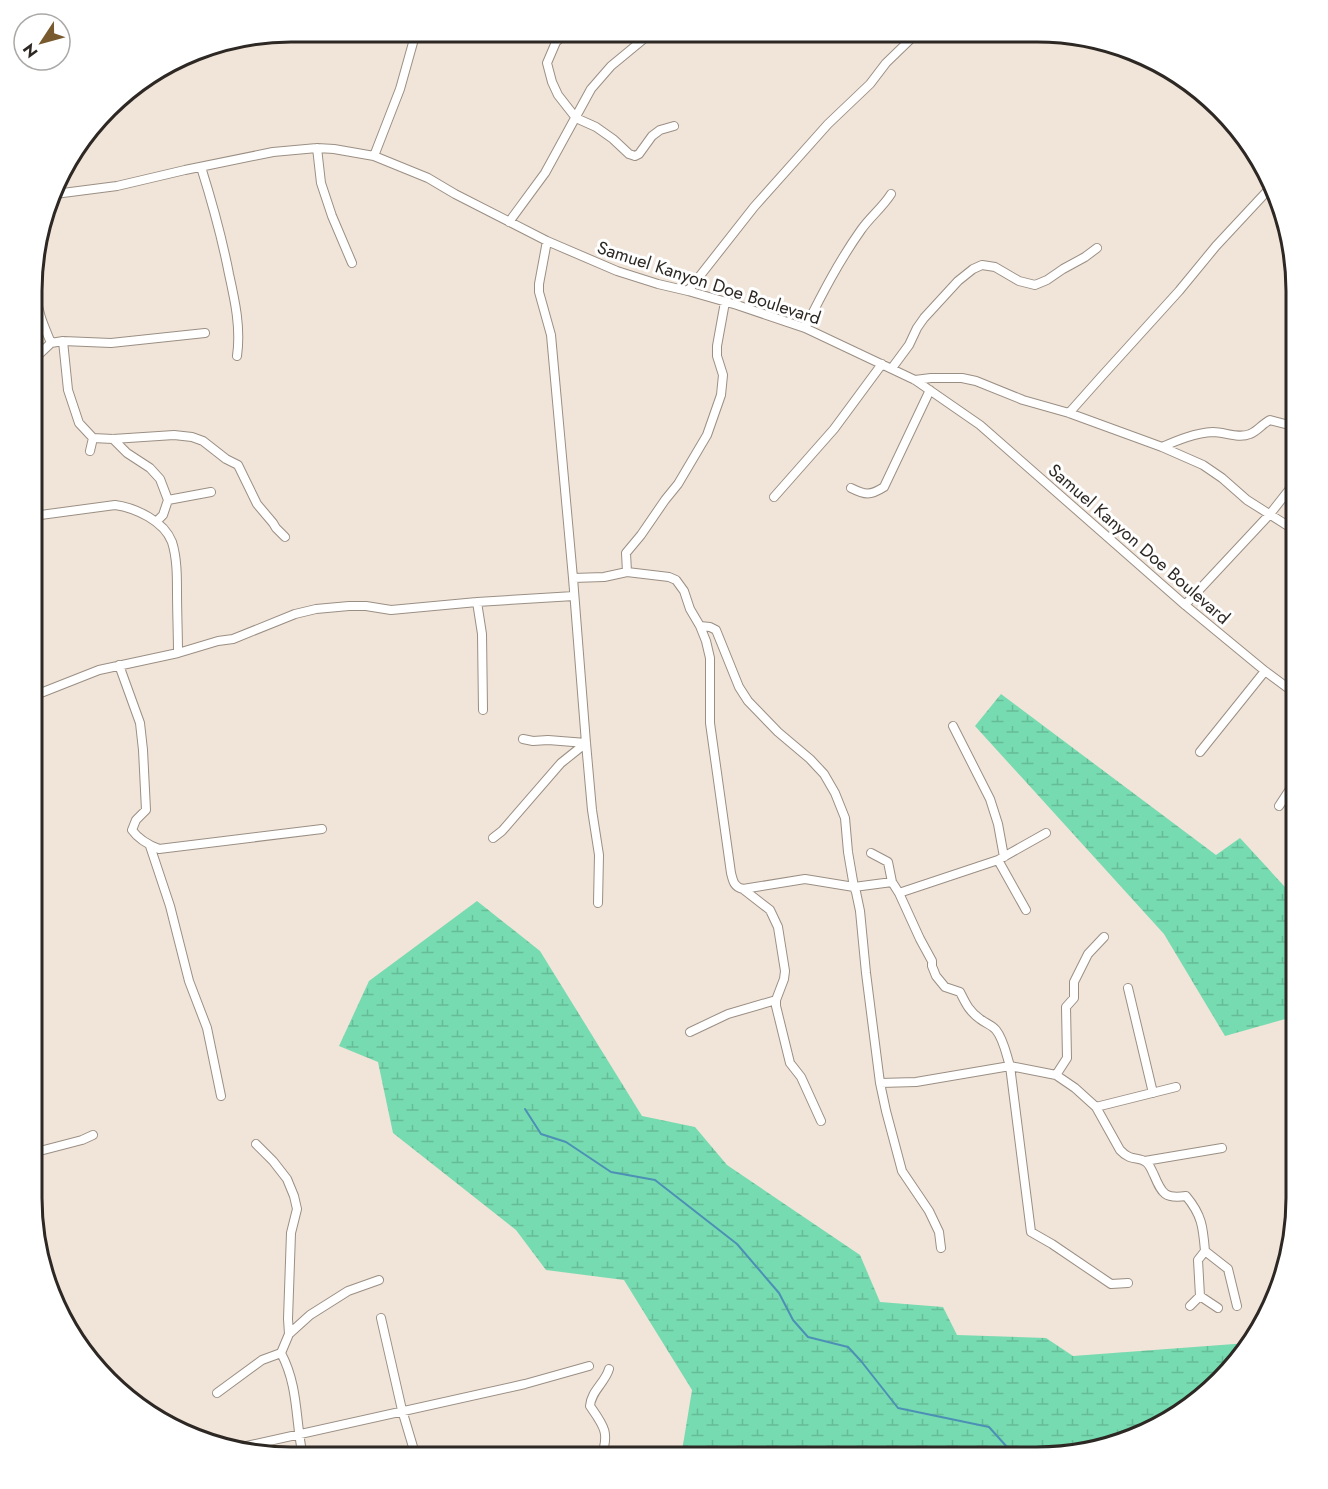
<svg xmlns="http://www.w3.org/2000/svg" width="1328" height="1489" viewBox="0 0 1328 1489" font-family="Jost,sans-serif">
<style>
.wetland{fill:url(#wetland-marsh)}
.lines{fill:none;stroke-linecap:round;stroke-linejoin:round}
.stream{stroke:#4c90b6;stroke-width:2}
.minor-casing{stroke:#9b8f84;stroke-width:10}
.minor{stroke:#fff;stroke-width:8}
.labels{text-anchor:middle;stroke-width:6;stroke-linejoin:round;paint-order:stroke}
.street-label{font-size:18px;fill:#2d2824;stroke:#fff}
.rim{fill:none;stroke:#2d2824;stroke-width:3}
</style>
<defs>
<pattern id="wetland-marsh" width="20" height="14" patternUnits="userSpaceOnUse" patternTransform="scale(1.5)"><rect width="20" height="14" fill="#76dbb0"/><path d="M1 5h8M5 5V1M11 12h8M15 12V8" fill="none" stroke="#66bc97"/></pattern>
</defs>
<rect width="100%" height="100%" fill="#f1e4d8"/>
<path class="wetland" d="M1001,694L1216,855L1240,838L1296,899V1016L1225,1036L1164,934L975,726Z
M477,901L540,951L642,1116L695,1127L727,1165L860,1255L880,1302L943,1307L957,1335L1046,1338L1073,1356L1248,1343L1181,1414L1120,1444L1054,1457H681L692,1390L624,1280L546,1270L516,1230L393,1133L378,1062L339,1046L369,981Z"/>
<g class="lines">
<path class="stream" d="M525,1109L541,1134L566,1142L611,1172L655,1180L737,1244L779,1293L793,1320L808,1337L848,1347L861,1361L898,1408L989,1427L1016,1457"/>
<defs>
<path id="minor" d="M567,32L556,42L547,63L552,82L558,95L576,118L596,127L613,139L629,154L635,156L639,154L652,136L660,130L674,126
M634,32L640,41
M317,148L321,183L332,216L352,263
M374,156L400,89L416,32
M201,167C212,202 222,238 229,274C235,301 241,328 237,356
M55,194L117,186L185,170L273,152L317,148L334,149L374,156L428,178L455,194L547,241L617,271L658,284L688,291L737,305L805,328L915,380L980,425L1185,605L1265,671L1296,694
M509,222L545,173L591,89L611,66L651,33
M547,241L539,284V292L551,335L573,578L586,743L592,810L599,855L598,903
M37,246C40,263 36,280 37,298C38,314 45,328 51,343
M688,291L754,207L828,124L870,84L886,63L917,33
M805,328C822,294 839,261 861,230C870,217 883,207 891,194
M63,341L68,390L79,423L93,438
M34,359L51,343L63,341L111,343L205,333
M892,368L909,345L917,328L924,318L958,281L973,269L982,265L995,267L1019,281L1035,285L1047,280L1063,269L1085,257L1097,248
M915,380L931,378H962L976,381L1023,400L1069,413L1162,447L1203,465L1222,478L1247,500L1296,531
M1069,413L1101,377L1179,291L1216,246L1272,186
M113,439L127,453L150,468L160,479L168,500L163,515L156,522
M1162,447C1178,440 1195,433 1213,432C1225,432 1238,439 1250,434C1258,431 1262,424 1270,420L1289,425H1296
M90,451L93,438L113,439L174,435L192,437L203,441L226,459L238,465L257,504L273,523L276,528L285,537
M851,488C865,495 870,496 884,487L930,390
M774,497L834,429L882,364
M168,500L211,492
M33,516L115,505C136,508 164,521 172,542C177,558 177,576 177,592C177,613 178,633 178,653
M627,572L626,553L641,535L665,500L678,484L707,435L721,395L723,375L717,356V346L725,302
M573,578L604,577L627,572L669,577L676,580L684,591L690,609L700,626L710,627L716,630L739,687L748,701L778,732L810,759L824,774L835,793L845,818L848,852L854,887L892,882L899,893L920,939L932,961V966L936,976L945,987L960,992C966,1004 969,1011 980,1019C985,1023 992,1025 996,1030C1004,1040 1006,1054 1010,1066L1031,1232L1052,1244L1111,1284L1128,1283
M477,602L482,634L483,710
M1185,605L1270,514L1296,481
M700,626L706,641L710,658V723L731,873C733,881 734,887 743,889L805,879L854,887L856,892L860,911L866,973L880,1083L886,1111L902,1171L929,1211L939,1232L941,1248
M119,665L140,723L143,750L146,810L136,820L132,830C139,840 149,845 159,849L322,829
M33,696L99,670L178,653L218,641L233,639L295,614L316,609L349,606H366L391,610L477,602L574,596
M953,726L990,799L998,824L1004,857
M523,739L533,741L548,740L586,743
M1200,752L1265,671
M1279,806L1296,780
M493,838L502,831L561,763L586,743
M150,846L170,906L189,981L207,1028L221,1096
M871,853L888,862L892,882
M998,860L1026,910
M743,889L770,910L778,927L785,971L784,979L776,1000V1006L790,1063L801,1077L821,1121
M899,893L998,860L1046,833
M1128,988L1153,1093
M690,1032L728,1014L776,1000
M1056,1075L1067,1058L1066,1007L1074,998V982L1088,954L1104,937
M880,1083L916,1082L1010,1066L1056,1075L1075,1088L1096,1107L1120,1150C1131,1162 1138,1156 1146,1162C1150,1165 1152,1171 1154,1175C1162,1194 1165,1199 1186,1196C1202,1215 1203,1227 1205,1251L1198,1260L1200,1296
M1096,1107L1176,1087
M256,1144L273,1161L287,1179L294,1196L297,1209L291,1233L288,1319L289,1334
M32,1153L82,1140L93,1135
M1145,1161L1222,1148
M1205,1251L1228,1269L1237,1306
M1190,1306L1200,1296L1218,1308
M381,1318L402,1410L416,1457
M281,1353C299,1387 295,1420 303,1457
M217,1393L262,1360L281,1353L289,1334L310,1315L348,1291L379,1280
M242,1447L525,1384L589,1366
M601,1457C610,1433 604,1426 590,1406C591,1391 605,1383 609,1369"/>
</defs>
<use href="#minor" class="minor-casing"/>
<use href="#minor" class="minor"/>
</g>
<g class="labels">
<g class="street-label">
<text transform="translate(709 283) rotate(18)" y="6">Samuel Kanyon Doe Boulevard</text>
<text transform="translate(1139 544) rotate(41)" y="6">Samuel Kanyon Doe Boulevard</text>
</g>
</g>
<path d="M0 0H1328V1489H0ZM291 42H1037A249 249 0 0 1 1286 291V1198A249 249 0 0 1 1037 1447H291A249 249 0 0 1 42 1198V291A249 249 0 0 1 291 42Z" fill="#fff" fill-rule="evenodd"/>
<path class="rim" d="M291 42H1037A249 249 0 0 1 1286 291V1198A249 249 0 0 1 1037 1447H291A249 249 0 0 1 42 1198V291A249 249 0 0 1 291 42Z"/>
<g transform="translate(42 42) rotate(234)"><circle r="28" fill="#ffffff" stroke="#aba9a7" stroke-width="1.5"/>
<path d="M0-4.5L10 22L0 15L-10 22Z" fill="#795a2f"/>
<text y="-9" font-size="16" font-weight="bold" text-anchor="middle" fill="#2d2824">N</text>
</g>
</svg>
